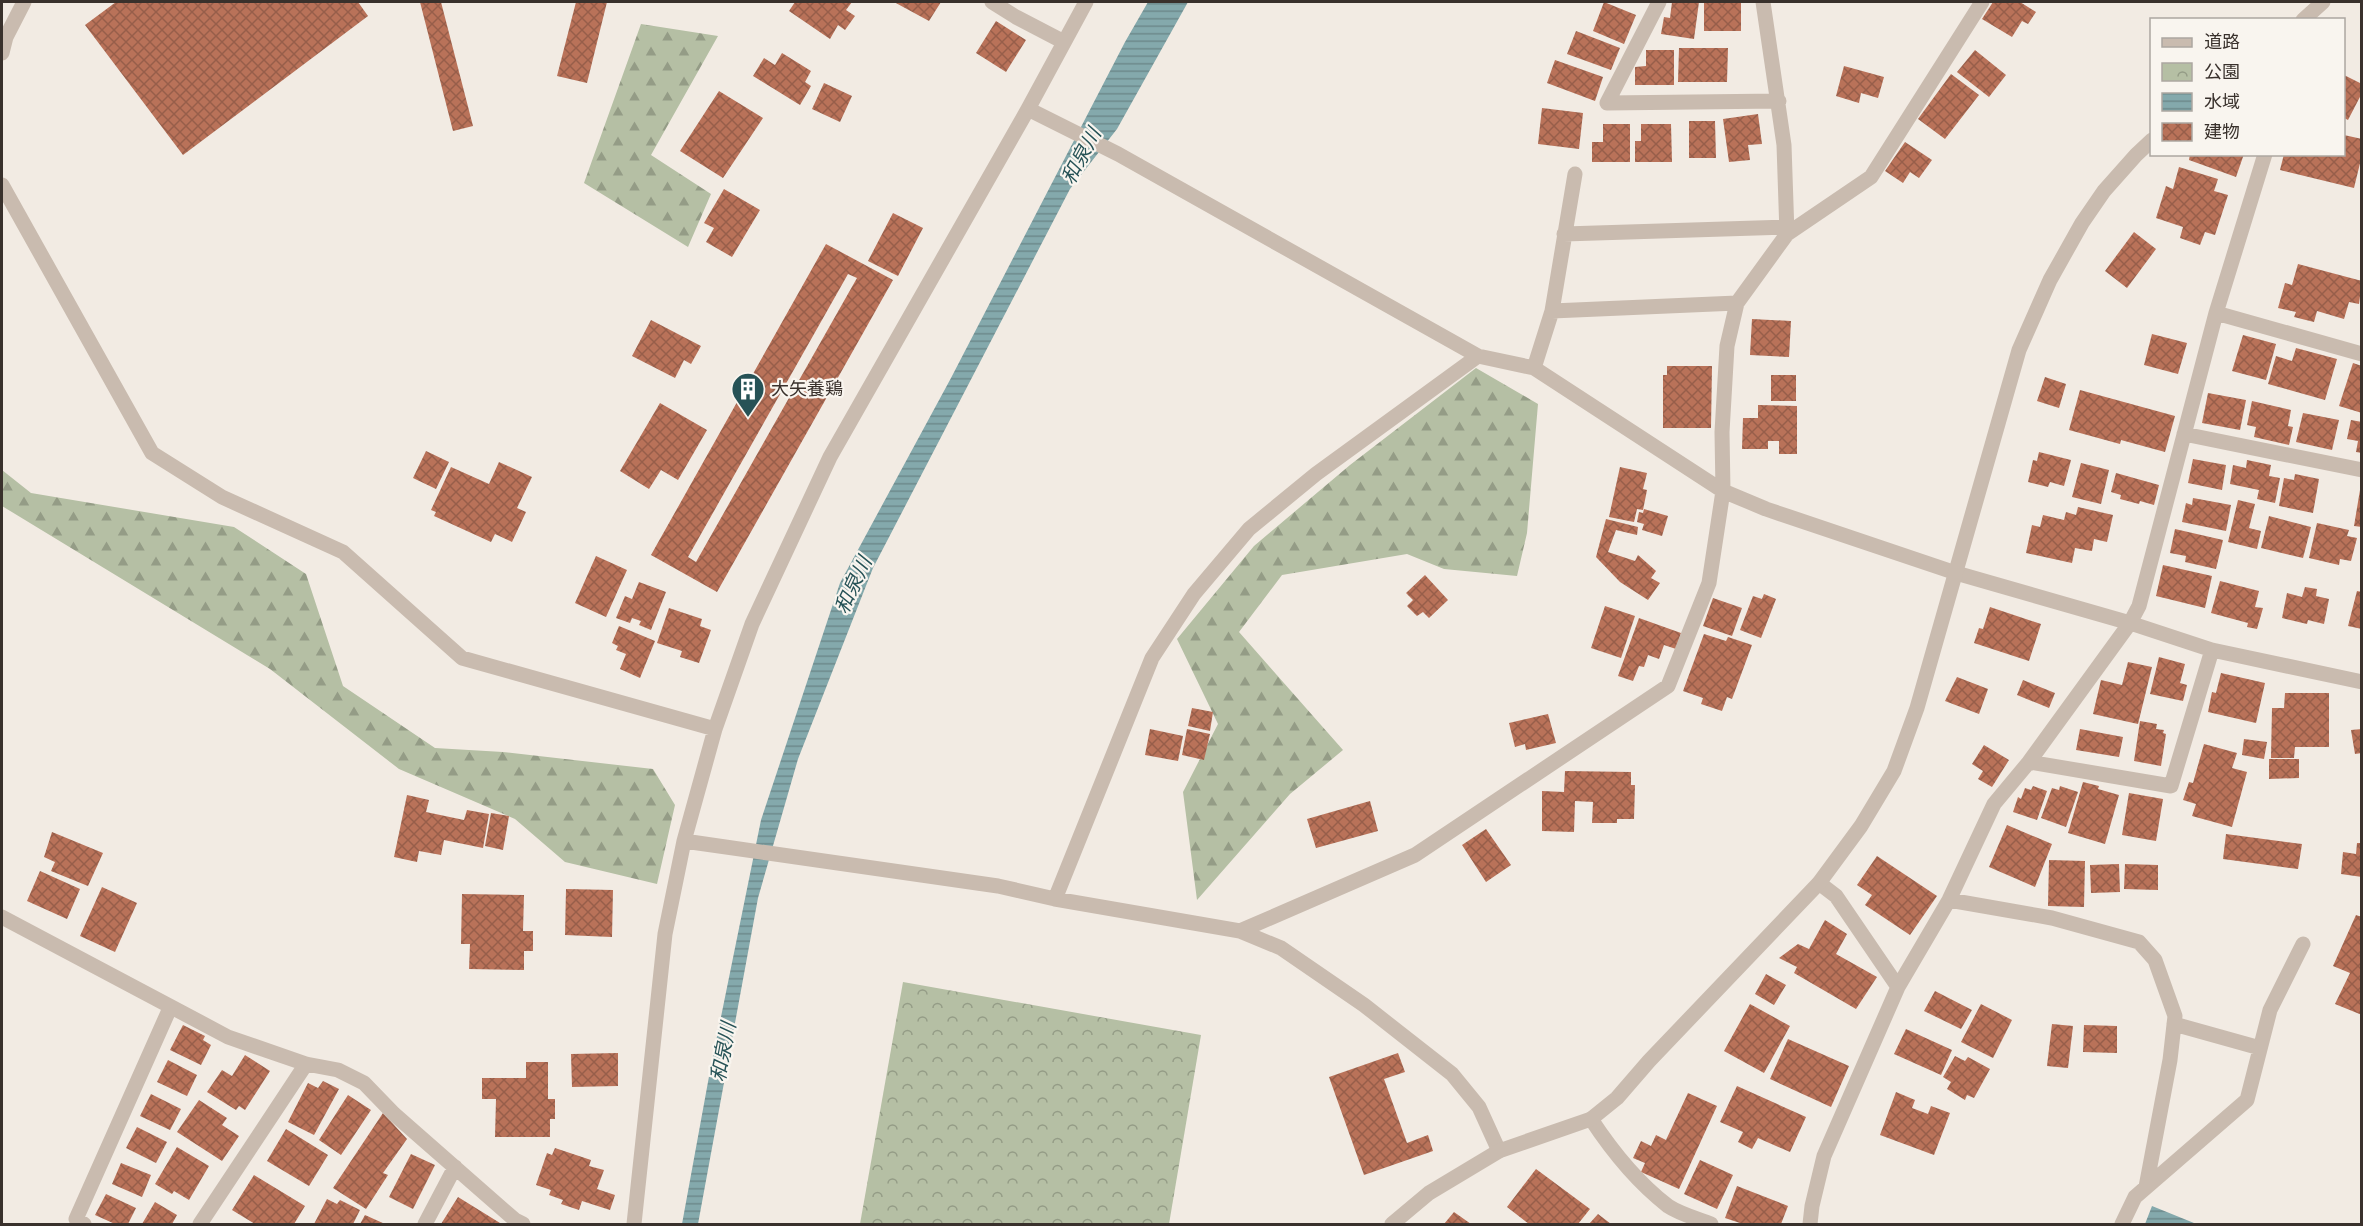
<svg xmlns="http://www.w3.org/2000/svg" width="2363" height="1226" viewBox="0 0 2363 1226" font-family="Cabin,'Noto Sans JP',sans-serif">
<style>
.forest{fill:url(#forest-firs)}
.park{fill:url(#park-crowns)}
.water{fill:url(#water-rules)}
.building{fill:url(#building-cross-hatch);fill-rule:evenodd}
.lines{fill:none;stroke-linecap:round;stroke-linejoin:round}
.minor{stroke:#c9bbaf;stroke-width:15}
.tertiary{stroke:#c9bbaf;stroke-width:15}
.labels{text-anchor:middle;stroke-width:4.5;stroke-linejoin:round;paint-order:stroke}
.poi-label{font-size:18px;fill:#39312c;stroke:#f9f5ef;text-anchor:start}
.water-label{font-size:20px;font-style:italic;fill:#265256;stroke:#f9f5ef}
</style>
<defs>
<pattern id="forest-firs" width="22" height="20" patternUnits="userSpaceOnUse" patternTransform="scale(1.5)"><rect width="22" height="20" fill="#b5bfa4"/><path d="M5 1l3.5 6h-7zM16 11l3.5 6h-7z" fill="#949c86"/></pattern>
<pattern id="park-crowns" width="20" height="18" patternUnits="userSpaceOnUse" patternTransform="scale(1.5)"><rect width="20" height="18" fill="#b5bfa4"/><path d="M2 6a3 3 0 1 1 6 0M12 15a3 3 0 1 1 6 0" fill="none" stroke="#949c86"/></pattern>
<pattern id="water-rules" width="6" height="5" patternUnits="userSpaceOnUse" patternTransform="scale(1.5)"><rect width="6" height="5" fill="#84a9ac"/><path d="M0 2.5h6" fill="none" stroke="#6d8a8c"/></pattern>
<pattern id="building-cross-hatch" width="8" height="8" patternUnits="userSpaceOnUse" patternTransform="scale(1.5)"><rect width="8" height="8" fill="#b97259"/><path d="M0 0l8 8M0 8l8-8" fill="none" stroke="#975e4a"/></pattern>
</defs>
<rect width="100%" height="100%" fill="#f2ebe3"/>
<path class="forest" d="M641,24L718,36L651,155L711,194L688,247L584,183Z
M1476,368L1538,404L1527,533L1517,576L1444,569L1407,554L1282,575L1239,632L1343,750L1290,794L1197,900L1183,792L1218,724L1177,639L1254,546L1350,465Z
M2,470L31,493L234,527L306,574L343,686L435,748L503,752L653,769L675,805L657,884L565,862L515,819L399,769L270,669L2,506Z"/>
<path class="park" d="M903,982L1201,1035L1169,1224H860Z"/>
<path class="water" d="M1148,2H1188L1117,129L1070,189L873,568L798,759L758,898L698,1224H682L710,1071L761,820L840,583L951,378L1125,42Z
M2152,1206L2194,1223V1224H2145Z"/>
<path class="building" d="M116,2H358L368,16L183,155L85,25Z
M420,2H441L473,126L453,131Z
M576,2H607L587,83L557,76Z
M795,2H852L846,10L855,16L845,30L838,25L830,39L789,11Z
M894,2H941L929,21Z
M1604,2L1636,15L1624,44L1593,31Z
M1672,2H1699L1694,39L1661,34L1664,17L1670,18Z
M1993,2H2020L2036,12L2028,24L2022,21L2012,37L1982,19Z
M1704,3H1741V31H1704Z
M996,21L1026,40L1006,72L976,53Z
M1576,31L1620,48L1611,70L1567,54Z
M1679,48H1728L1727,82H1678Z
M1646,50H1674V85H1635V67L1646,66Z
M1975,50L2006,75L1989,97L1957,72Z
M782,53L811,71L805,82L811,86L800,105L753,76L764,58L775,65Z
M1555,60L1603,77L1595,101L1547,83Z
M1844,66L1884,77L1878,98L1861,93L1859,103L1836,96Z
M1951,74L1979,95L1945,139L1918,119Z
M2344,75L2362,84V93L2348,120L2344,118Z
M824,83L852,96L840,122L812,109Z
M719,91L763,118L723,178L680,151Z
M1542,108L1583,113L1579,149L1538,144Z
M1758,114L1762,144L1748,145L1750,160L1729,162L1723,119Z
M1689,121H1715L1716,158H1689Z
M1603,124H1630V162H1592V142H1603Z
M1641,124H1671L1672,162H1635V141H1641Z
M2344,135L2362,139V155L2354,188L2280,170L2284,154H2344Z
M1905,142L1932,160L1919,178L1910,172L1903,183L1885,171Z
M2190,154H2244L2236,177L2189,160Z
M2179,167L2218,179L2214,191L2228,195L2215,235L2205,232L2200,245L2180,238L2183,227L2156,218L2166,186L2173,189Z
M724,189L760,210L732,257L706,242L714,228L704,223Z
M893,213L923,228L898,276L868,261Z
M2134,232L2156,249L2127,288L2105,271Z
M826,244L893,280L717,592L651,555ZM848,274L857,278L696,562L688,557Z
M2298,264L2362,281L2359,304L2349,302L2344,319L2317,311L2314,322L2294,317L2296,312L2278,308L2285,283L2292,285Z
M1752,319L1791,321L1789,357L1750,355Z
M651,320L701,346L691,364L684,360L675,378L632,356Z
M2152,334L2187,343L2178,374L2144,365Z
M2243,335L2276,344L2266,380L2232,371Z
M2296,348L2337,359L2325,400L2268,384L2276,356L2292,361Z
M2353,363L2362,366V413L2339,406Z
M1667,366H1712L1711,428H1663V375H1667Z
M1771,375H1796V401H1771Z
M2045,377L2066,384L2059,408L2037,401Z
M2080,390L2175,416L2165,452L2121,440L2120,444L2069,430Z
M2208,393L2246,400L2240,430L2202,423Z
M2252,401L2291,410L2288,426L2293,427L2289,445L2254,437L2256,427L2247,425Z
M660,403L707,430L678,480L661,470L649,489L620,471Z
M1758,405L1797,406V454H1779V441H1768V449H1742L1743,418H1758Z
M2303,413L2339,420L2332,450L2296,442Z
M2351,420L2362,422V453L2356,452L2358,441L2347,439Z
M426,451L449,462L436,489L413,478Z
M2039,452L2071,460L2064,486L2050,482L2048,487L2028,482L2033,460L2037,461Z
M2193,459L2226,465L2222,490L2188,483Z
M2247,460L2271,465L2269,476L2280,478L2275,503L2257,499L2259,490L2230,484L2233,465L2246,468Z
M499,462L532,477L517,508L526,512L512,542L495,534L491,542L434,516L436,512L431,510L451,467L489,484Z
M2081,463L2109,470L2101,504L2072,497Z
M1620,467L1647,473L1643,489L1647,490L1643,510L1637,509L1634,522L1609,517Z
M2116,473L2159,485L2154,505L2140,501L2139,504L2120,499L2121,495L2111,492Z
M2295,474L2319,479L2313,513L2279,506L2284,478L2294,480Z
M2360,490H2362V527L2354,526Z
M2193,498L2231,505L2226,531L2182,522L2186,503L2192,505Z
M2238,500L2255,504L2249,528L2261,531L2257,549L2228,542Z
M2078,507L2113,515L2107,542L2094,539L2092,551L2075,548L2072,563L2026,553L2032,525L2040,527L2043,515L2064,520L2066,512L2076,515Z
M1644,509L1668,516L1662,536L1642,530L1644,524L1637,522L1639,512L1643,513Z
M2269,516L2311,527L2303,558L2261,548Z
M1606,519L1638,527L1637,535L1616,530L1608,552L1635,561L1638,555L1656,571L1651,578L1660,583L1648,600L1620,582L1596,557Z
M2317,523L2349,530L2347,536L2357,538L2351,561L2340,559L2339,565L2309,558Z
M2175,529L2223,540L2216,569L2185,562L2186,556L2170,553Z
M596,556L627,570L606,617L575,603Z
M2163,565L2212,576L2205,608L2156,596Z
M1425,575L1448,600L1429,618L1423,612L1417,616L1407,606L1413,600L1406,593Z
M2220,581L2259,591L2255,607L2263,608L2257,629L2247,627L2248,623L2211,613Z
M639,582L666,592L651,630L639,625L641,621L632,618L630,623L616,618L625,596L632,599Z
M2305,587L2317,589L2316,596L2329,599L2324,624L2308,620L2307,624L2282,618L2287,593L2302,597Z
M2357,591L2362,592V629L2348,626Z
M1764,594L1776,599L1761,638L1740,630L1753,596L1762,599Z
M1713,598L1742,608L1732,636L1703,626Z
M1605,606L1635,616L1621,658L1591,648Z
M1990,607L2041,624L2029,661L1974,643L1979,628L1983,629Z
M669,608L702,619L700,626L711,630L699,663L680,657L682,651L657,643Z
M1639,618L1681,633L1676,649L1664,645L1659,659L1648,655L1644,667L1639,666L1633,681L1618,676Z
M619,626L655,641L640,678L620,669L626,654L616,650L618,646L612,643Z
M1704,634L1726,641L1728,637L1752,645L1732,699L1727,697L1722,711L1701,704L1703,698L1683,691Z
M2159,657L2185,664L2180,683L2187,685L2183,701L2150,694Z
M2128,662L2152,667L2138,724L2093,714L2101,680L2122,685Z
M2221,673L2265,683L2256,723L2208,712L2212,692L2216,693Z
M1957,677L1988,689L1979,714L1945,701Z
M2023,680L2055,693L2049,708L2017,695Z
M2285,693H2329V747H2295L2294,758H2271L2272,708H2284Z
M1192,708L1213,712L1210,731L1188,726Z
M1548,714L1556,743L1526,750L1525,744L1515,747L1509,723Z
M2140,721L2157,724L2156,729L2164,730L2163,733L2166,734L2161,766L2134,761Z
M1150,729L1183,736L1178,761L1145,755Z
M1187,729L1210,734L1204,760L1182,755Z
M2080,729L2123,737L2119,757L2076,750Z
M2362,729V753L2355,754L2351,730Z
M2244,739L2267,742L2264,759L2242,755Z
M2204,744L2237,753L2232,768L2247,772L2232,827L2192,816L2196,804L2183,800L2189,782L2193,783Z
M1984,745L2009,760L1992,787L1978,779L1983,771L1972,764Z
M2269,759H2299V778L2269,779Z
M1565,771L1631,772V785H1635L1634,819H1617V823H1592L1593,802L1575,801L1574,832L1542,831V791L1564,792Z
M2083,782L2099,786L2098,789L2119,795L2105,844L2068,833Z
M2033,786L2047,791L2037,820L2013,812L2018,797L2021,799L2025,788L2031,790Z
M2060,786L2078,792L2066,827L2041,818L2052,788L2059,790Z
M2129,793L2163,799L2156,841L2122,835Z
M407,795L429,800L426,812L464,820L467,810L489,814L483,848L444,840L441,855L419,851L417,862L394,857Z
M1370,801L1378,831L1316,848L1307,819Z
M491,813L509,816L503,850L485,846Z
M2007,825L2052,844L2035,887L1989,867Z
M1486,829L1511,865L1486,882L1462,845Z
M52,832L103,853L88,886L51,871L55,862L44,857Z
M2226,834L2302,844L2298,869L2223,859Z
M2357,843H2362V877L2341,874L2343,852L2356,854Z
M1877,856L1937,896L1910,935L1865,905L1872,895L1857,885Z
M2049,860L2085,861L2084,907L2048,906Z
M2119,864L2120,892L2091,893L2090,865Z
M2125,864L2158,865V890L2124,889Z
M40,871L80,889L67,919L27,901Z
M102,887L137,903L115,952L80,936Z
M566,889L613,890L612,937L565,935Z
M462,894L524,895L523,931H533V951H524V970L469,969L470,944H461Z
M2356,915L2362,917V1015L2335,1004L2350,973L2333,966Z
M1825,920L1847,934L1836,954L1877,977L1856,1009L1794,973L1797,967L1779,958L1798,944L1809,949Z
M1766,974L1786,985L1774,1005L1755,994Z
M1935,991L1972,1010L1961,1029L1924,1011Z
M1750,1004L1790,1026L1764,1073L1724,1051Z
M1981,1004L2012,1020L1993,1058L1961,1042Z
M2052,1024L2073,1026L2068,1068L2047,1066Z
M183,1025L205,1036L203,1040L211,1045L201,1065L170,1050Z
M2084,1025L2117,1026V1053L2083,1052Z
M1906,1029L1952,1050L1941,1075L1894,1054Z
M1788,1039L1849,1066L1831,1107L1770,1079Z
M618,1053V1086L572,1087L571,1054Z
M1398,1053L1405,1072L1384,1079L1407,1143L1428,1135L1433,1151L1364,1175L1329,1077Z
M245,1055L270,1071L245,1110L239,1106L236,1110L207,1092L222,1070L232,1076Z
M1955,1056L1965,1061L1968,1057L1990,1069L1974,1098L1967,1095L1965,1100L1947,1089L1951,1082L1943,1077Z
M168,1060L197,1075L187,1096L157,1082Z
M526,1062H548V1099H555V1119H550V1137H495L496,1099H482V1078H526Z
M323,1081L339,1089L314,1135L288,1122L308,1083L318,1088Z
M1737,1086L1806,1117L1790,1152L1758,1138L1752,1149L1738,1142L1743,1132L1720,1122Z
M1896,1092L1915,1100L1912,1108L1928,1114L1931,1106L1950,1113L1934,1155L1880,1135Z
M1688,1093L1717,1106L1679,1189L1641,1172L1645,1163L1633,1158L1641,1141L1651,1146L1656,1135L1666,1140Z
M151,1094L181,1109L170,1130L140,1116Z
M348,1095L371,1110L341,1155L319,1140Z
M199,1100L227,1118L222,1125L239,1136L222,1161L177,1132Z
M383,1113L407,1139L383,1173L388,1175L366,1209L333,1188Z
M137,1127L167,1142L156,1163L126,1148Z
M286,1129L328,1155L309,1186L267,1161Z
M177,1147L209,1166L189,1200L174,1191L172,1194L155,1184Z
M555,1148L591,1160L589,1166L604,1170L597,1189L615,1195L610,1210L582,1201L579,1210L561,1204L563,1200L549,1195L551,1190L536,1185L547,1153L552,1155Z
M411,1154L435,1165L413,1209L389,1197Z
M1700,1160L1733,1175L1717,1209L1684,1194Z
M121,1163L151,1175L142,1197L112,1184Z
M1536,1169L1590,1209L1578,1224H1529L1507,1207Z
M254,1175L305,1206L294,1224H255L232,1210Z
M1737,1186L1788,1206L1781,1224H1743L1725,1218Z
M106,1194L136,1208L128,1224H115L95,1215Z
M458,1197L500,1223L499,1224H441Z
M327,1199L337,1204L340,1200L360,1210L353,1224H314Z
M155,1202L177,1215L172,1224H142Z
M1454,1212L1471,1224H1444Z
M1598,1214L1611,1224H1589Z
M365,1215L385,1224H360Z"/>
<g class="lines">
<path class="minor" d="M992,2L1016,17L1064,42
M1659,2L1607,103L1779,101
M2,53L6,37L24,2
M1028,109L1118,154L1478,356L1534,368L1723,491L1766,509L1956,573L2130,623L2212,650L2362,682
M2,185L152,453L222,497L343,552L462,658L715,729
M1564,234L1786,227
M1787,234L1871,177L1982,2
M1552,311L1737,303
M2216,313L2362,354
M1534,368L1552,311L1575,174
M2184,434L2362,470
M2029,762L2171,786L2212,650
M684,841L998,886L1055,899L1240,931L1281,948L1364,1005L1452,1074L1479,1107L1499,1151
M1819,883L1836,896L1898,987
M1055,899L1152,658L1194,594L1249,529L1316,474L1478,356
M1949,900L2052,918L2139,942L2155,960L2175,1016L2170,1060L2146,1187
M2,917L228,1037L306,1064L338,1070L364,1083L394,1114L515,1220L523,1224
M1240,931L1415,855L1668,686L1709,583L1723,491L1722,432L1727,346L1737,303L1787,234L1784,145L1763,2
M2174,1024L2260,1048
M1591,1119C1612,1151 1637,1182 1668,1206C1680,1214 1698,1219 1711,1224
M84,1224L76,1219L170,1008
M200,1224L306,1064
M425,1224L455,1167
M634,1224L665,934L684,841L715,729L752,624L830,457L1028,109L1086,2
M1810,1224L1812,1206L1824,1156L1898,987L1949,900L1994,804L2029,762L2130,623L2139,606L2216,313L2265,154
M2122,1224L2135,1197L2247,1100L2270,1010L2303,944"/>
<path class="tertiary" d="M2303,20L2323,2
M1392,1224L1429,1193L1499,1151L1591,1119L1617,1098L1649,1061L1819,883L1861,826L1894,771L1917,708L2019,350L2050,280L2082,223L2104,191L2136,155L2152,140"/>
</g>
<defs>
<symbol id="building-pin" viewBox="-11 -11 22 30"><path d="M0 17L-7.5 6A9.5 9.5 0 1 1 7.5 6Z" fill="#265256" stroke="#f9f5ef"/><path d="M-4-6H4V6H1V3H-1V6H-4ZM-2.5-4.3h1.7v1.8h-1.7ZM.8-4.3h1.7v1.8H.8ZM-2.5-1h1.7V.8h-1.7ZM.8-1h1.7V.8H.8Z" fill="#fff"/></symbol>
</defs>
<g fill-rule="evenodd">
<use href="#building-pin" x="729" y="370" width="38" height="52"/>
</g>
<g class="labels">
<g class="poi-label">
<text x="771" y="395">大矢養鶏</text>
</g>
<g class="water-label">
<text transform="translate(1081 156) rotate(-62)" y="7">和泉川</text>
<text transform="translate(853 585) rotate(-65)" y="7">和泉川</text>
<text transform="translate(723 1052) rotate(-79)" y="7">和泉川</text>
</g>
</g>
<rect width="2363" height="1226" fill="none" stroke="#39312c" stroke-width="6"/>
<rect x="2150" y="18" width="195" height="138" fill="#f9f5ef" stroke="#aca7a1" stroke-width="1.5"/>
<rect x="2162" y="38" width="30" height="9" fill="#c9bbaf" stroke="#aca7a1" stroke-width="1.5"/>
<text x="2204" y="48" font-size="18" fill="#39312c">道路</text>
<rect x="2162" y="63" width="30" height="18" fill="url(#park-crowns)" stroke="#aca7a1" stroke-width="1.5"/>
<text x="2204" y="78" font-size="18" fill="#39312c">公園</text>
<rect x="2162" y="93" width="30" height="18" fill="url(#water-rules)" stroke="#aca7a1" stroke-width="1.5"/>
<text x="2204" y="108" font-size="18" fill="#39312c">水域</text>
<rect x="2162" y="123" width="30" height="18" fill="url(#building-cross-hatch)" stroke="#aca7a1" stroke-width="1.5"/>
<text x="2204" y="138" font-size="18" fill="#39312c">建物</text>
</svg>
